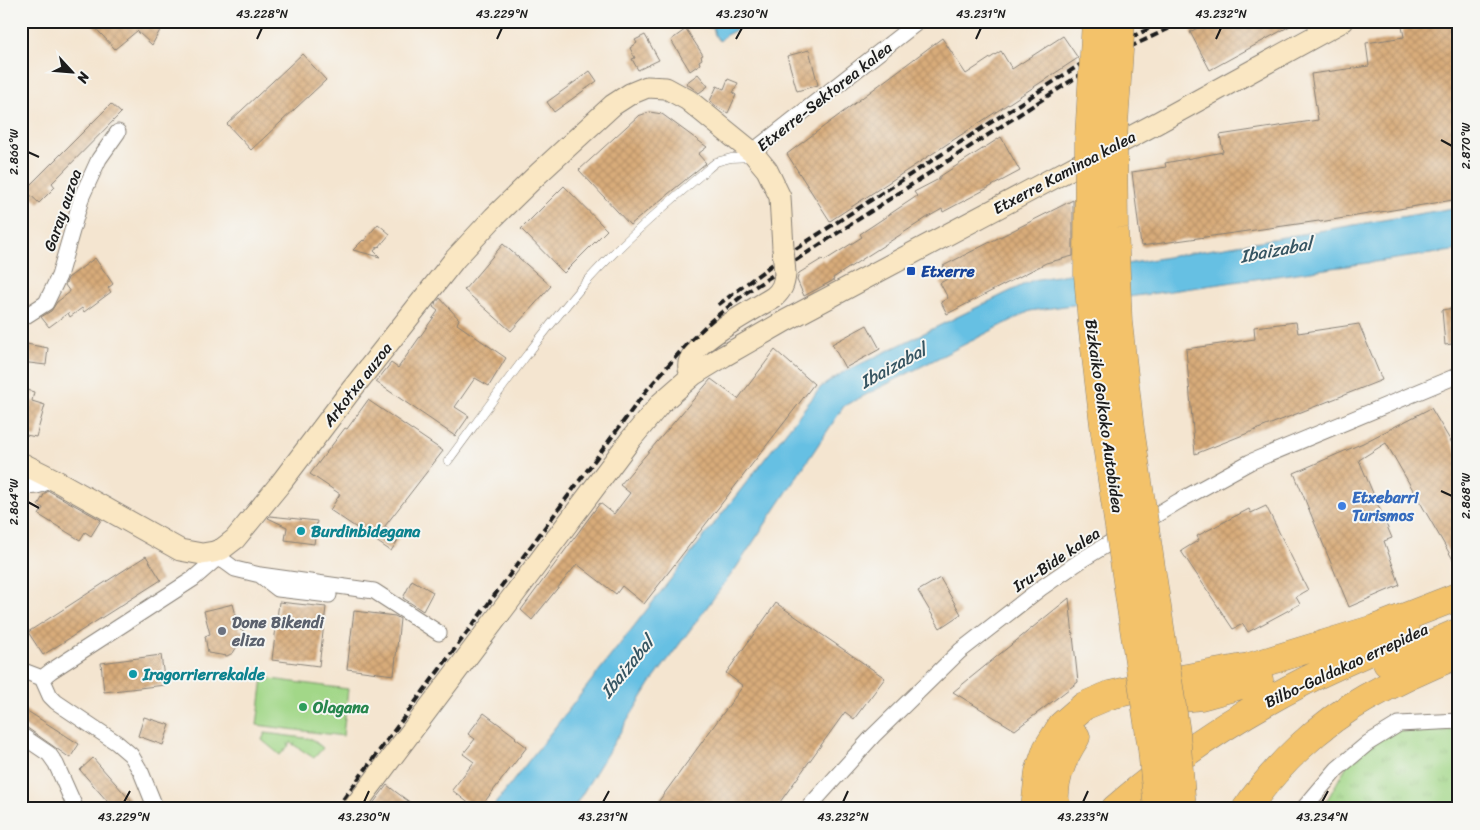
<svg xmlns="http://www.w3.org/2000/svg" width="1480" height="830" viewBox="0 0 1480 830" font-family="Sriracha,sans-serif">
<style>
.grass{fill:url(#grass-tufts);stroke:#5f7a52}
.pitch{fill:#a2d788;stroke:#5f7a52}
.water{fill:#66c0e3;stroke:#416e80}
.building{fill:url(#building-cross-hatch)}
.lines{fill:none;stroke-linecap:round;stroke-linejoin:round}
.lane-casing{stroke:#888076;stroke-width:9}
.street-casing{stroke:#888076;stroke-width:17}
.secondary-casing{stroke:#888076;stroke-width:23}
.highway-casing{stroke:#888076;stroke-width:29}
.lane{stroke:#fff;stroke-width:8}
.street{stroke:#fff;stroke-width:15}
.secondary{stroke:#fae7c3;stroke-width:21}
.highway{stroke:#f3c26a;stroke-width:28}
.rail{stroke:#1c1c1c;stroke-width:4;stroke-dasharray:8 4;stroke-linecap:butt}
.secondary-bridge-casing{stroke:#888076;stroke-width:23;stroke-linecap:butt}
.highway-bridge-casing{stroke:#888076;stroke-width:29;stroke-linecap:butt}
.secondary-bridge{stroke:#fae7c3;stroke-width:21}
.highway-bridge{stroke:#f3c26a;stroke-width:28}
.ticks{fill:none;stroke:#1c1c1c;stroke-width:2}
.transit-dot{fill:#1a4fb4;stroke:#f6f6f2;stroke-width:2}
.shop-dot{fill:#3f7fe0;stroke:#f6f6f2;stroke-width:2}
.culture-dot{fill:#0f9aa8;stroke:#f6f6f2;stroke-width:2}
.worship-dot{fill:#6b7280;stroke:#f6f6f2;stroke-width:2}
.leisure-dot{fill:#2e9e5b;stroke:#f6f6f2;stroke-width:2}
.labels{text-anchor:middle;stroke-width:4;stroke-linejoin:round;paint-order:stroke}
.street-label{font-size:16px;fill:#1c1c1c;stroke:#f6f6f2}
.transit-label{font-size:16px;font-weight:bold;fill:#164399;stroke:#f6f6f2;text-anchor:start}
.shop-label{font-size:16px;font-weight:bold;fill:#366cbe;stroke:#f6f6f2;text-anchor:start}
.culture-label{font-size:16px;font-weight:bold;fill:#0d838f;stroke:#f6f6f2;text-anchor:start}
.worship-label{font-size:16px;font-weight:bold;fill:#5b616d;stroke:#f6f6f2;text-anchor:start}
.leisure-label{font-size:16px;font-weight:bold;fill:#27864d;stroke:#f6f6f2;text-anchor:start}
.water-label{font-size:18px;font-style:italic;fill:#365562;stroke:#f6f6f2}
.neatline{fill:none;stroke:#1c1c1c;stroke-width:2}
.ticks-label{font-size:12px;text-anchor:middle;fill:#1c1c1c}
</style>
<defs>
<pattern id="grass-tufts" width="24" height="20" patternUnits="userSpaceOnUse" patternTransform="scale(1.25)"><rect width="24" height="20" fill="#a2d788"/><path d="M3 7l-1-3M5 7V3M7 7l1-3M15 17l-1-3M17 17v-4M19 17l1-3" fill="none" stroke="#8bb875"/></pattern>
<pattern id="building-cross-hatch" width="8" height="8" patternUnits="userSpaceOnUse" patternTransform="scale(1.25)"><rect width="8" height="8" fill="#d8ac7a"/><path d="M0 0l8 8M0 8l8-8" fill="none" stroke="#b99369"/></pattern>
</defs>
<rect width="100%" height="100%" fill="#f6f6f2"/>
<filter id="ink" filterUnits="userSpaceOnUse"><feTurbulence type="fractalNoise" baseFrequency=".02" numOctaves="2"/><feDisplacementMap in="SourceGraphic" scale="10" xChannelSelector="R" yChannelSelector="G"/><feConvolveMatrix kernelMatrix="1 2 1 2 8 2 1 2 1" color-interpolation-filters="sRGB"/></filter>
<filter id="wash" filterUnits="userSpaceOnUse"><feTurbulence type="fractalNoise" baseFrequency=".0096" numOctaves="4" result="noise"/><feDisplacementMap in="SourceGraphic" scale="20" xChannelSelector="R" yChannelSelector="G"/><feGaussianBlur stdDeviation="1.12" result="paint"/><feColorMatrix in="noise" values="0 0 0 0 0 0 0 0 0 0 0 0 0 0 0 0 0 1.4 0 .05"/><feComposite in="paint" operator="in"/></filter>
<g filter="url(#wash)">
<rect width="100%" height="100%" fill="#f4e5d0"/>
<path class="grass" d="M1459,719V809H1322L1355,751L1375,731Z
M265,733L312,739L323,748L314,758L291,743L280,755L262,740Z"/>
<path class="pitch" d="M263,678L348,689L343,736L257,725Z"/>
<path class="water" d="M693,21H830L825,28C816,28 813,32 806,32C788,34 785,26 767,33L750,23L726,35L720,41L715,35L713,28L694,26Z
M1459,207V250L1030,311L844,406L736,568L650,684L573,809H491L821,387L842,373L1033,280Z"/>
<g id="blocks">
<path class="building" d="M89,21H165L152,45L137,31L115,49Z
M1210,21H1299L1210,70L1190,32Z
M1401,21H1459V199L1320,222L1319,221L1141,246L1132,172L1166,167L1165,163L1223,152L1220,135L1318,120L1311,74L1369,66L1366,43L1404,37Z
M686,29L703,55L701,56L702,59L699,61L700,64L690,71L671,40Z
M645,35L659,60L638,70L632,59L635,58L630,48L637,43L635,40Z
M1063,36L1078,58L830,221L787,154L942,38L966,74L1001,51L1012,69Z
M809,50L818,85L797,91L787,56Z
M302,54L326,80L251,150L227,124Z
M590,71L597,81L554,112L547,102Z
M698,74L708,86L699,93L686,83Z
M728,79L738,83L733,93L736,95L728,113L717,107L710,101L717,86L724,89Z
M111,104L121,113L52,183L55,187L39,203L25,190Z
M650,112L662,114L707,147L698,154L706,163L630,225L579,170L638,116Z
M1001,137L1020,171L943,212L942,209L928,217L833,278L834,280L804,296L797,280L799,273L822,259L824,261L862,237L860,234L917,196L914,192L939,179V177Z
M564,186L607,230L564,273L521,229Z
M1073,200V256L1046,263L947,314L941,302L948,298L940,283L949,278L943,266Z
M378,224L390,234L379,247L378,246L374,251L380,257L353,250L363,240L364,241Z
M503,244L551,286L511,331L464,290Z
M95,258L113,284L108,288L111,292L84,312L82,308L70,317L68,313L49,327L41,317L51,311L57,302L70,292L65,285L68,278Z
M440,298L459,319L457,324L506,358L489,386L475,378L455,407L469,416L455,436L376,382L391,363L398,368L438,311L433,307Z
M1459,307V343L1445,345L1442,310Z
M1296,322L1298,333L1359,324L1382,380L1195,454L1186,349L1255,339L1254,327Z
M867,325L880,349L845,368L832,344Z
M21,343L48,348L46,365L21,362Z
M775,350L814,384L644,604L622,586L616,594L577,564L532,620L521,610L600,503L614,514L630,493L620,485L711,379L738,399Z
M21,388L34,392L32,401L45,405L36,437L21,434Z
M368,400L443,451L385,526V528L400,537L391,551L330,510L340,494L310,474L345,428L347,429Z
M1431,408L1459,455V570L1386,443L1359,460L1392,538L1384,541L1400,585L1349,607L1294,473L1363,443Z
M49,491L101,520L91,536L85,532L80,540L39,515L43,508L38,505L45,493Z
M1266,506L1308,590L1296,597L1300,604L1248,632L1243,624L1233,629L1181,551L1199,540L1197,536L1249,509L1251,513Z
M270,516L317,521L314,544L285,540L287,527L268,518Z
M146,556L161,580L43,655L28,632Z
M940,578L961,614L940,628L918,591Z
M412,580L433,592L423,611L403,598Z
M1069,598L1078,682L1015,730L953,692Z
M279,602L326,607L319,666L272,660Z
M776,603L885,678L854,719L845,712L775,809H653L743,686L726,673Z
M233,604L240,630H243L246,643L238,645L233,653L227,656L208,653L205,636L210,634L204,611Z
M354,611L395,616L400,619L394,675L347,669Z
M161,655L165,685L104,692L101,663Z
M21,707L79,744L70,758L26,727L21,726Z
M484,713L516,737L515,738L527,747L479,809H476L452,790L474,762L463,754L475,739L468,734Z
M144,717L170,725L163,745L138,736Z
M93,758L138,809H114L80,770Z
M387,785L396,792L419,809H369Z"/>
</g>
</g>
<g filter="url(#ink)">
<use href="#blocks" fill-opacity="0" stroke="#888076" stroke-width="1"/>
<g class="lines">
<defs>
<path id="lane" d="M448,461C491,403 533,344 580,289C621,242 669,202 716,162L731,158L751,157"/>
<path id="street" d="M752,152L919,21
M21,319L46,303L59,276L82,196L99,159L118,132
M21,485C34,489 42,485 53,479
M216,559L224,561L235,569L260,575L374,591L439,633
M260,575L278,589L329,595
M21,670L42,678L50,696L56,702L117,743L131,755L141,772L156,809
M42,678L51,671L193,579L216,559L214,552
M21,735L49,754L56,764L76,809
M807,809L873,736L960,651L1041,588L1083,559L1179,501L1250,462L1459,375
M1303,809L1337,769L1368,743L1399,724L1459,721"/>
<path id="secondary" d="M693,375C692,373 689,371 689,368C683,345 757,308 774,297C782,290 784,284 785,274
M21,463L53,479L180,550L202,554L214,552L222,549L235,539L280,484L349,393L455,259L494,217L538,174L613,105L630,94L647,87L666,88L688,100L752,152L767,170L780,197L783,248
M353,809L631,439L661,403L693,375L724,356L785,321L1157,123L1343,21"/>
<path id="highway" d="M1387,663L1459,632
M1147,702L1201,696L1259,680
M1035,809L1039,772L1047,749L1062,725L1084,706L1110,695L1181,679L1249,667L1374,629L1459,596
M1056,809C1051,784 1063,757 1076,737
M1115,809C1173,758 1238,715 1307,680C1339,664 1373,650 1407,635
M1246,809C1277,765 1319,724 1366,698C1396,681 1427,667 1459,654"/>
</defs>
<use href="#lane" class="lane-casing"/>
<use href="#street" class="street-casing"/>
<use href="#secondary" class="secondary-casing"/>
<use href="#highway" class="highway-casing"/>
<use href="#lane" class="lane"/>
<use href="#street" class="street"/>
<use href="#secondary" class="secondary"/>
<use href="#highway" class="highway"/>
<path class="rail" d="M718,305L777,261L1081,64L1109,48L1165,21
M336,809L646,391L686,345L712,320L747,292L1086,71L1132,46L1185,21"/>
<defs>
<path id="secondary-bridge" d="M783,248L785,274"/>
<path id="highway-bridge" d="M1096,21L1089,137L1088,275L1092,323L1105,433L1152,749L1158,809
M1121,21L1113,139L1114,228L1118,322L1130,429L1176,733L1182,809"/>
</defs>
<use href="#secondary-bridge" class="secondary-bridge-casing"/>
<use href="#highway-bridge" class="highway-bridge-casing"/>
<use href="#secondary-bridge" class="secondary-bridge"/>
<use href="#highway-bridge" class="highway-bridge"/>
</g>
</g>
<path class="ticks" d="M257,39L262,28M497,39L502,28M736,39L742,28M976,39L981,28M1216,39L1221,28M1441,140L1452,146M28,152L39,157M1441,491L1452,496M28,502L39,508M124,802L130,791M364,802L369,791M603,802L609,791M843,802L848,791M1083,802L1088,791M1322,802L1328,791"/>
<rect class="transit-dot" x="906" y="266" width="10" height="10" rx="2.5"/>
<circle class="shop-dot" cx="1342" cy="506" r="5"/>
<g class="culture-dot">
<circle cx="301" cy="531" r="5"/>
<circle cx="133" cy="674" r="5"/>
</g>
<circle class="worship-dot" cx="222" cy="631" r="5"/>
<circle class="leisure-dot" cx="303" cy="707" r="5"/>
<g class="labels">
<g class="street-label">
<text transform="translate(824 96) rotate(-38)" y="6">Etxerre-Sektorea kalea</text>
<text transform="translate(1064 172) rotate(-28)" y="6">Etxerre Kaminoa kalea</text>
<text transform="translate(62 210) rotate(-71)" y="6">Garay auzoa</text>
<text transform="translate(357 384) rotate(-52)" y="6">Arkotxa auzoa</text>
<text transform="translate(1105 416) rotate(82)" y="6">Bizkaiko Golkoko Autobidea</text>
<text transform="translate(1056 559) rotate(-34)" y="6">Iru-Bide kalea</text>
<text transform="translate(1346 665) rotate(-25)" y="6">Bilbo-Galdakao errepidea</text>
</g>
<g class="transit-label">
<text x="921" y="277">Etxerre</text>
</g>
<g class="shop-label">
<text x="1352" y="503">Etxebarri<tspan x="1352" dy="18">Turismos</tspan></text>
</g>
<g class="culture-label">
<text x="311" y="537">Burdinbidegana</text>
<text x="143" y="680">Iragorrierrekalde</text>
</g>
<g class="worship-label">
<text x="232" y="628">Done Bikendi<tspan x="232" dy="18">eliza</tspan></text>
</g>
<g class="leisure-label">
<text x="313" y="713">Olagana</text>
</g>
<g class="water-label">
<text transform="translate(1276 250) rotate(-11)" y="6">Ibaizabal</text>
<text transform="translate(893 366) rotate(-29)" y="6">Ibaizabal</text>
<text transform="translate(627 667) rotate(-51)" y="6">Ibaizabal</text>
</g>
</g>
<rect width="1480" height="830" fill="none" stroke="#f6f6f2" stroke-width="55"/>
<g transform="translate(72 72) rotate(116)" stroke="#f6f6f2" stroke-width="4" paint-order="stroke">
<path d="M0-4L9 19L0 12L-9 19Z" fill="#1c1c1c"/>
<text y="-8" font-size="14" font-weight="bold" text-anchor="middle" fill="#1c1c1c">N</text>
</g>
<rect x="28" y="28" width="1424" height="774" class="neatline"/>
<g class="ticks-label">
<text x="262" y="18">43.228°N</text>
<text x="502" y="18">43.229°N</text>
<text x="742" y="18">43.230°N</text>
<text x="981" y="18">43.231°N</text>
<text x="1221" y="18">43.232°N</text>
<text transform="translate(1466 146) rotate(-90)" y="4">2.870°W</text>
<text transform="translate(14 152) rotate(-90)" y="4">2.866°W</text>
<text transform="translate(1466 496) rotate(-90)" y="4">2.868°W</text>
<text transform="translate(14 502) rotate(-90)" y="4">2.864°W</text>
<text x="124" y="821">43.229°N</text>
<text x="364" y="821">43.230°N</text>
<text x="603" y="821">43.231°N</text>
<text x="843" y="821">43.232°N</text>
<text x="1083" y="821">43.233°N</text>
<text x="1322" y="821">43.234°N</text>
</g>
</svg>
